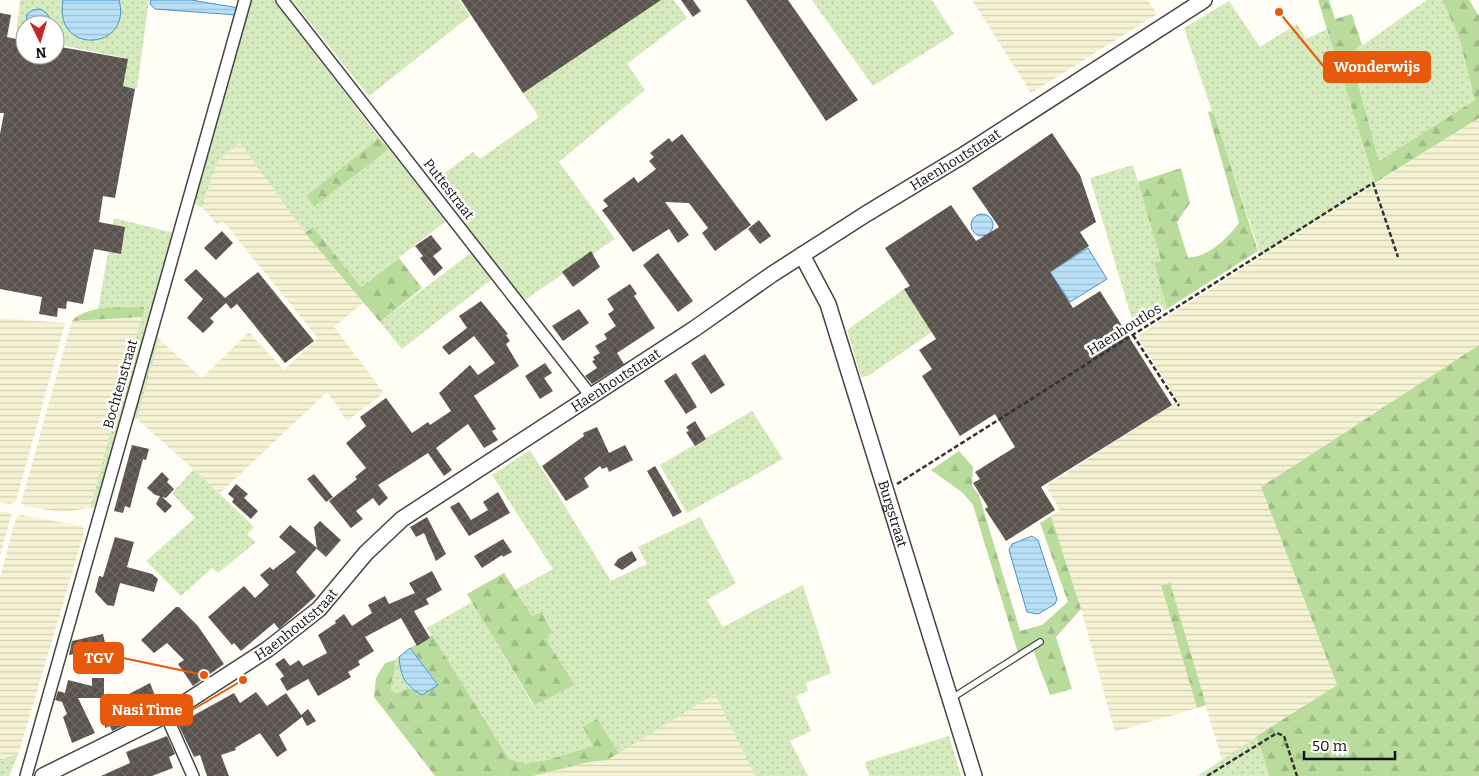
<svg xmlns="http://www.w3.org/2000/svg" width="1479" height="776" viewBox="0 0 1479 776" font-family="Bitter,serif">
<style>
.farmland{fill:url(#farmland-rules)}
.grass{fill:url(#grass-dots)}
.forest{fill:url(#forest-firs)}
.water{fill:url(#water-rules);stroke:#3f96cf}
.building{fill:url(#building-cross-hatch)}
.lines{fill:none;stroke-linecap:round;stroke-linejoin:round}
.service-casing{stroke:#444;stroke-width:8}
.minor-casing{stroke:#444;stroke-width:14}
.tertiary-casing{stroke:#444;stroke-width:18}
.path{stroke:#333;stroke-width:2.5;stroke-dasharray:5 2.5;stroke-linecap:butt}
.service{stroke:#fff;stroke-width:5.5}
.minor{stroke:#fff;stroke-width:11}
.tertiary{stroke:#fff;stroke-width:15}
.labels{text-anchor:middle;stroke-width:5;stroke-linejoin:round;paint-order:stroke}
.street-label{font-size:14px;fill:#111;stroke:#fff}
.leader{fill:none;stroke:#e8590c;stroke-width:2}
.callout-dot{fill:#e8590c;stroke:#fff;stroke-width:2}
.callout{fill:#e8590c;stroke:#e8590c;stroke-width:2}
.callout-label{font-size:15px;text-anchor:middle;font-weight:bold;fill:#fff}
</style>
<defs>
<pattern id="farmland-rules" width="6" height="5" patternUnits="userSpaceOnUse" patternTransform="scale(1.25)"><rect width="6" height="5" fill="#f6f3d4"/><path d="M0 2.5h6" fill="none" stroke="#d2cfb5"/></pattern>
<pattern id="grass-dots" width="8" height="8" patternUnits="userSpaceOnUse" patternTransform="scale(1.25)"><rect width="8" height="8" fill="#d5ebbd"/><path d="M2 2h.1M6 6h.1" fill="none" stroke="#b6c8a1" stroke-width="1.8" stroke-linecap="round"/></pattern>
<pattern id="forest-firs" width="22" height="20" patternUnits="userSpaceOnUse" patternTransform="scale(1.25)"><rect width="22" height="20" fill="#b9dc9c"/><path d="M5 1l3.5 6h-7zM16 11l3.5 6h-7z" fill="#9ebc85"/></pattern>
<pattern id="water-rules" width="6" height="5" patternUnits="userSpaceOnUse" patternTransform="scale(1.25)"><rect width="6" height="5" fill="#b9e0f7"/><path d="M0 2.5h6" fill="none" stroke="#9ebfd3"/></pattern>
<pattern id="building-cross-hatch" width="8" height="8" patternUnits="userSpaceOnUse" patternTransform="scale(1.25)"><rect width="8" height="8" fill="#5a524d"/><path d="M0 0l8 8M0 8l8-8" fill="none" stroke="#6d6662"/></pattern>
</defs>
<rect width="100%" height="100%" fill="#fffdf5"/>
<path class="farmland" d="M972,0H1148L1157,14L1031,93Z
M1479,118V345L1261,487L1337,685L1222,760L1169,583L1161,585L1197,708L1115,732L1081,609L1051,516L1060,511L1046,486L1178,401L1137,336Z
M240,143L305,233L364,302L334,327L384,393L347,421L327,392L220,493L137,419L159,339L202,378L249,332L284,370L318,338L223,221L217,225L202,207L217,162Z
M143,317L90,508L61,512L24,506L21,503L72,321Z
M0,318L65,323L16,501L10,504L0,502Z
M0,511L12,513L0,555Z
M21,515L77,525L85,529L19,752L0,761V577L16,518Z
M715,694L755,776H533L589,762L607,760Z"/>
<path class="grass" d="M20,0H149L137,89L121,86L126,58L55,44V25H25V39L16,37Z
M250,0H275L379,138L306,196L314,207L389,149L446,221L361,287L313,227L305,233L240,143L217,162L202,207L194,204Z
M292,0H459L470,16L369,96Z
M659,0H674L687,18L627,64L645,90L559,162L615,239L523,301L434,181L473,152L480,159L539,117L522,92Z
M812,0H932L954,34L873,86Z
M1427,0H1442L1459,37L1475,100L1379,161L1350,54Z
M1229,1L1260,47L1297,24L1306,39L1327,29L1375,183L1261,256L1184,28Z
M1133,165L1161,261L1154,262L1167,309L1135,330L1090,178Z
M114,218L174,233L97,507L90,508L144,308L98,310Z
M472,252L492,279L402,349L380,322Z
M904,289L932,332L868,376L861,377L847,330Z
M153,334L159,339L137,419L133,418Z
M752,411L783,459L687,513L660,465Z
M530,450L611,581L647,564L638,547L700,517L736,583L707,600L723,627L803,585L831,673L806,683L808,691L796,696L811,731L790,741L808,776H755L715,694L619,753L597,720L594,746L547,760L525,764L509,759L427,628L472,602L533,705L545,638L540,612L532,616L515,590L553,569L492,475Z
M194,469L254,527L247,535L256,542L218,573L212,568L181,596L146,561L195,518L172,493Z
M399,657L401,674L409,688L396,695L391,690C390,679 397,674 395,660Z
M949,736L961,776H869L865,762Z
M1257,736L1269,776H1198Z
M19,752L9,776H0V761Z"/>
<path class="forest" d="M1318,0H1329L1335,19L1352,14L1362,45L1350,54L1379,161L1475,100L1459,37L1442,0H1469L1479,16V118L1375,183Z
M1213,111L1258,251L1167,309L1154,262L1161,261L1138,182L1181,168L1190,203L1177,222L1188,258C1209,256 1226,240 1239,223L1208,112Z
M379,138L389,149L314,207L306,196Z
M313,227L361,287L399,258L422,288L380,322L305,233Z
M144,307L143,317L72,321C88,304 123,308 144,307Z
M1479,345V776H1269L1257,736L1337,685L1261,487Z
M959,451L973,467L972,486L979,495L1020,631L1042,625L1068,602L1040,523L1051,516L1081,609L1056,637L1072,689L1050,695L1032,647L1018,653L973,505L963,493L931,470Z
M504,573L532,616L541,612L552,632L545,638L575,685L534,705L467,594Z
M1170,583L1206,705L1197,708L1161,585Z
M432,635L509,759L525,764L547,760L593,746L583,727L597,719L619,753L607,760L589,762L533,776H435L374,697L376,678L385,663L395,660C397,674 390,679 391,690L396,694L409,688L422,695L438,684L410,648Z"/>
<path class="water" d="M63,0H119C133,50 53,57 63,0Z
M151,0H191L239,8L237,15L155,9L150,4Z
M40,9C48,13 50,16 50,25H26L27,14L33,10Z
M971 225a11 11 0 1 1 22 0a11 11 0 1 1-22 0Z
M1088,248L1107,279L1070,302L1050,272Z
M1032,536L1038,540L1057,599L1055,604L1038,614L1027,612L1009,550L1012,544Z
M410,648L438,685L422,695C404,685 401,677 399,657Z"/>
<path class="building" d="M461,0H661L523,93Z
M681,0H693L701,11L693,17Z
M746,0H788L858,100L826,121Z
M0,13L11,15L7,37L25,41V55H55V46L128,59L123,86L135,89L115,198L103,196L99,222L125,227L121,254L94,249L83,304L67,301L66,309L58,308L57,317L39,314L42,297L0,289V134L4,113H0Z
M1052,133L1080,175L1096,222L1080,232L1089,246L1050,272L1073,308L1100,291L1172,405L1041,487L1055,510L1006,541L985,509L988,507L973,483L980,479L975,472L1015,447L995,414L960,436L922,376L932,369L919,350L936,339L904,289L910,286L885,248L951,205L976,241L999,227L972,188Z
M682,134L751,225L715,251L702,233L708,228L689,203L665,202L689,235L678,243L669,229L633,252L602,210L608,206L603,200L634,177L638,183L656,169L649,161L654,157L650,153L669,138L672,142Z
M759,220L771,236L760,244L748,229Z
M222,231L233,243L216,260L204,248Z
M431,235L442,249L433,256L443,268L434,276L420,258L423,256L415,246Z
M591,251L600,267L573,287L562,272Z
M658,253L693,301L678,312L643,265Z
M196,269L225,298L258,272L314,341L285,363L237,304L231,309L226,303L210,318L214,322L203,333L187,318L203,299L184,280Z
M630,284L637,294L634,296L655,328L617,353L624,364L592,384L585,376L597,368L592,361L595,360L593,357L600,353L595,346L607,339L604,334L616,326L608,314L614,310L607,299Z
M481,301L508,334L506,335L510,341L506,344L519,366L474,396L496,429L492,431L498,440L484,448L468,424L436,448L452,470L444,476L428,453L378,485L388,498L379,506L373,498L356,511L363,519L351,528L329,501L357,479L355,477L366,468L346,443L366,426L360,417L386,398L412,433L428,422L430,425L451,411L439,393L470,365L478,375L495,363L474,336L449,355L442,347L467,328L459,316Z
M579,309L589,323L563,341L552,326Z
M705,354L725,385L711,394L691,363Z
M545,363L552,373L544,378L553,391L540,399L525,376Z
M676,373L697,407L686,414L664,381Z
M695,421L706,439L695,446L686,432L689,431L686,427Z
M597,427L609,453L625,445L633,460L609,472L607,467L602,469L600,466L584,478L589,487L566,501L542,466L584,436L583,433Z
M132,445L149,449L146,460L143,459L130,508L125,506L123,513L114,511Z
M655,466L682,512L673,517L647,471Z
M162,472L169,479L167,482L174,489L166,498L162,497L172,506L165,513L156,504L160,496L155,495L147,488Z
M314,474L333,497L326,502L307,479Z
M236,484L248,494L244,498L258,511L251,519L232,502L234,499L228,494Z
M498,492L510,513L469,536L450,507L459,502L471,520L488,510L483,502Z
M427,517L446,554L436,561L424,533L416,537L410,527Z
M320,521L341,540L326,557L317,549L314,527Z
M290,525L317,548L296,572L316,596L279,629L274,623L241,651L234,643L232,645L208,617L244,586L255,598L269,585L260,575L270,567L273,570L296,552L279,537Z
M115,537L134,542L127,567L152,574L158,579L154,592L120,583L114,606L107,605L95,592L99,576L103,577Z
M503,539L512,552L503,557L502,555L482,568L474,556Z
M632,551L637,560L622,570L614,565L618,559Z
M432,571L442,590L426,599L429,604L414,611L430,638L417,646L401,618L365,637L374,651L358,661L360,665L348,672L351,677L318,696L308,679L287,691L280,679L284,676L275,664L284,658L290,666L299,660L303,666L327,653L318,635L336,623L335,621L344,614L352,626L372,613L368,605L385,596L389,604L415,593L409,583Z
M176,607H179L198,626L224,664L193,686L178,664L184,660L167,643L154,653L141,640Z
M103,634L106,647L69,655L72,641Z
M92,678H104V698H78L95,733L72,743L63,717L67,714L62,702L55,700L58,691L65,693L68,680L92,686Z
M150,683L160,708L112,731L110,726L105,728L104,707Z
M256,692L267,706L286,693L301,715L308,709L316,721L307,726L302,717L279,735L287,750L277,757L260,733L235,748L236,750L221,755L229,776H207L200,755L194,757L178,724L234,693L240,703Z
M167,736L175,754L169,757L173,768L152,776H101L130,763L126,752Z"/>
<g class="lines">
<defs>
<path id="service" d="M952,698L1040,642"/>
<path id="minor" d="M282,0L591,396
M166,715L193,776
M26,776L245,0"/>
<g id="tertiary">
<path id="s1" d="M802,255L828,304L974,776"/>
<path id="s2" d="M43,776L166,715L268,649L319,609L366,553L402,519L694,329L771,275L866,214L962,156L1204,0"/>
</g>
</defs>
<use href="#service" class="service-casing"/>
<use href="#minor" class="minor-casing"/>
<use href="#tertiary" class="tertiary-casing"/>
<path class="path" d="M1133,335L1179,406
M897,484L1373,183L1398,257
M1207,776L1277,733L1284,736L1297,776"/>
<use href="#service" class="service"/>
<use href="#minor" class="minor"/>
<use href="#tertiary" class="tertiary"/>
</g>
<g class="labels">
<g class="street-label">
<text dy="5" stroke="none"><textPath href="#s2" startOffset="1106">Haenhoutstraat</textPath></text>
<text transform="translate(449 189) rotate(52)" y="5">Puttestraat</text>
<text transform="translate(1124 329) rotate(-32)" y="5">Haenhoutlos</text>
<text dy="5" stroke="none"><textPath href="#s2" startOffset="701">Haenhoutstraat</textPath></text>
<text transform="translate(120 384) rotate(-74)" y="5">Bochtenstraat</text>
<text dy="5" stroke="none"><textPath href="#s1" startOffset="275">Burgstraat</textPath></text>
<text dy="5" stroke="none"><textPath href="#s2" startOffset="296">Haenhoutstraat</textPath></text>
</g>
</g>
<path class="leader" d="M1279 12L1324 67M204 675L123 658M243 680L192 710"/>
<g class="callout-dot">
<circle cx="1279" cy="12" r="5"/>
<circle cx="204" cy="675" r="5"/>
<circle cx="243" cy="680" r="5"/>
</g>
<g class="callout">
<rect x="1324" y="52" width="106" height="30" rx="5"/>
<rect x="74" y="643" width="49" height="30" rx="5"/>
<rect x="101" y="695" width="91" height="30" rx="5"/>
</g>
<g class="callout-label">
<text x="1377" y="72">Wonderwijs</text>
<text x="99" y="663">TGV</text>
<text x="147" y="715">Nasi Time</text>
</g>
<g transform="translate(40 40) rotate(175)"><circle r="24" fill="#ffffff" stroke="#a0a0a0"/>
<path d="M0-4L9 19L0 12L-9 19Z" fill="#c4262e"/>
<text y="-8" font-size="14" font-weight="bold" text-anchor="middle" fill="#111111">N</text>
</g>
<path d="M1304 751v8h91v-8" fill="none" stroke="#111111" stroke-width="2.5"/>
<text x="1312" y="751" font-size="15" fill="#111111" stroke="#ffffff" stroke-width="4" paint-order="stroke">50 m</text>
</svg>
